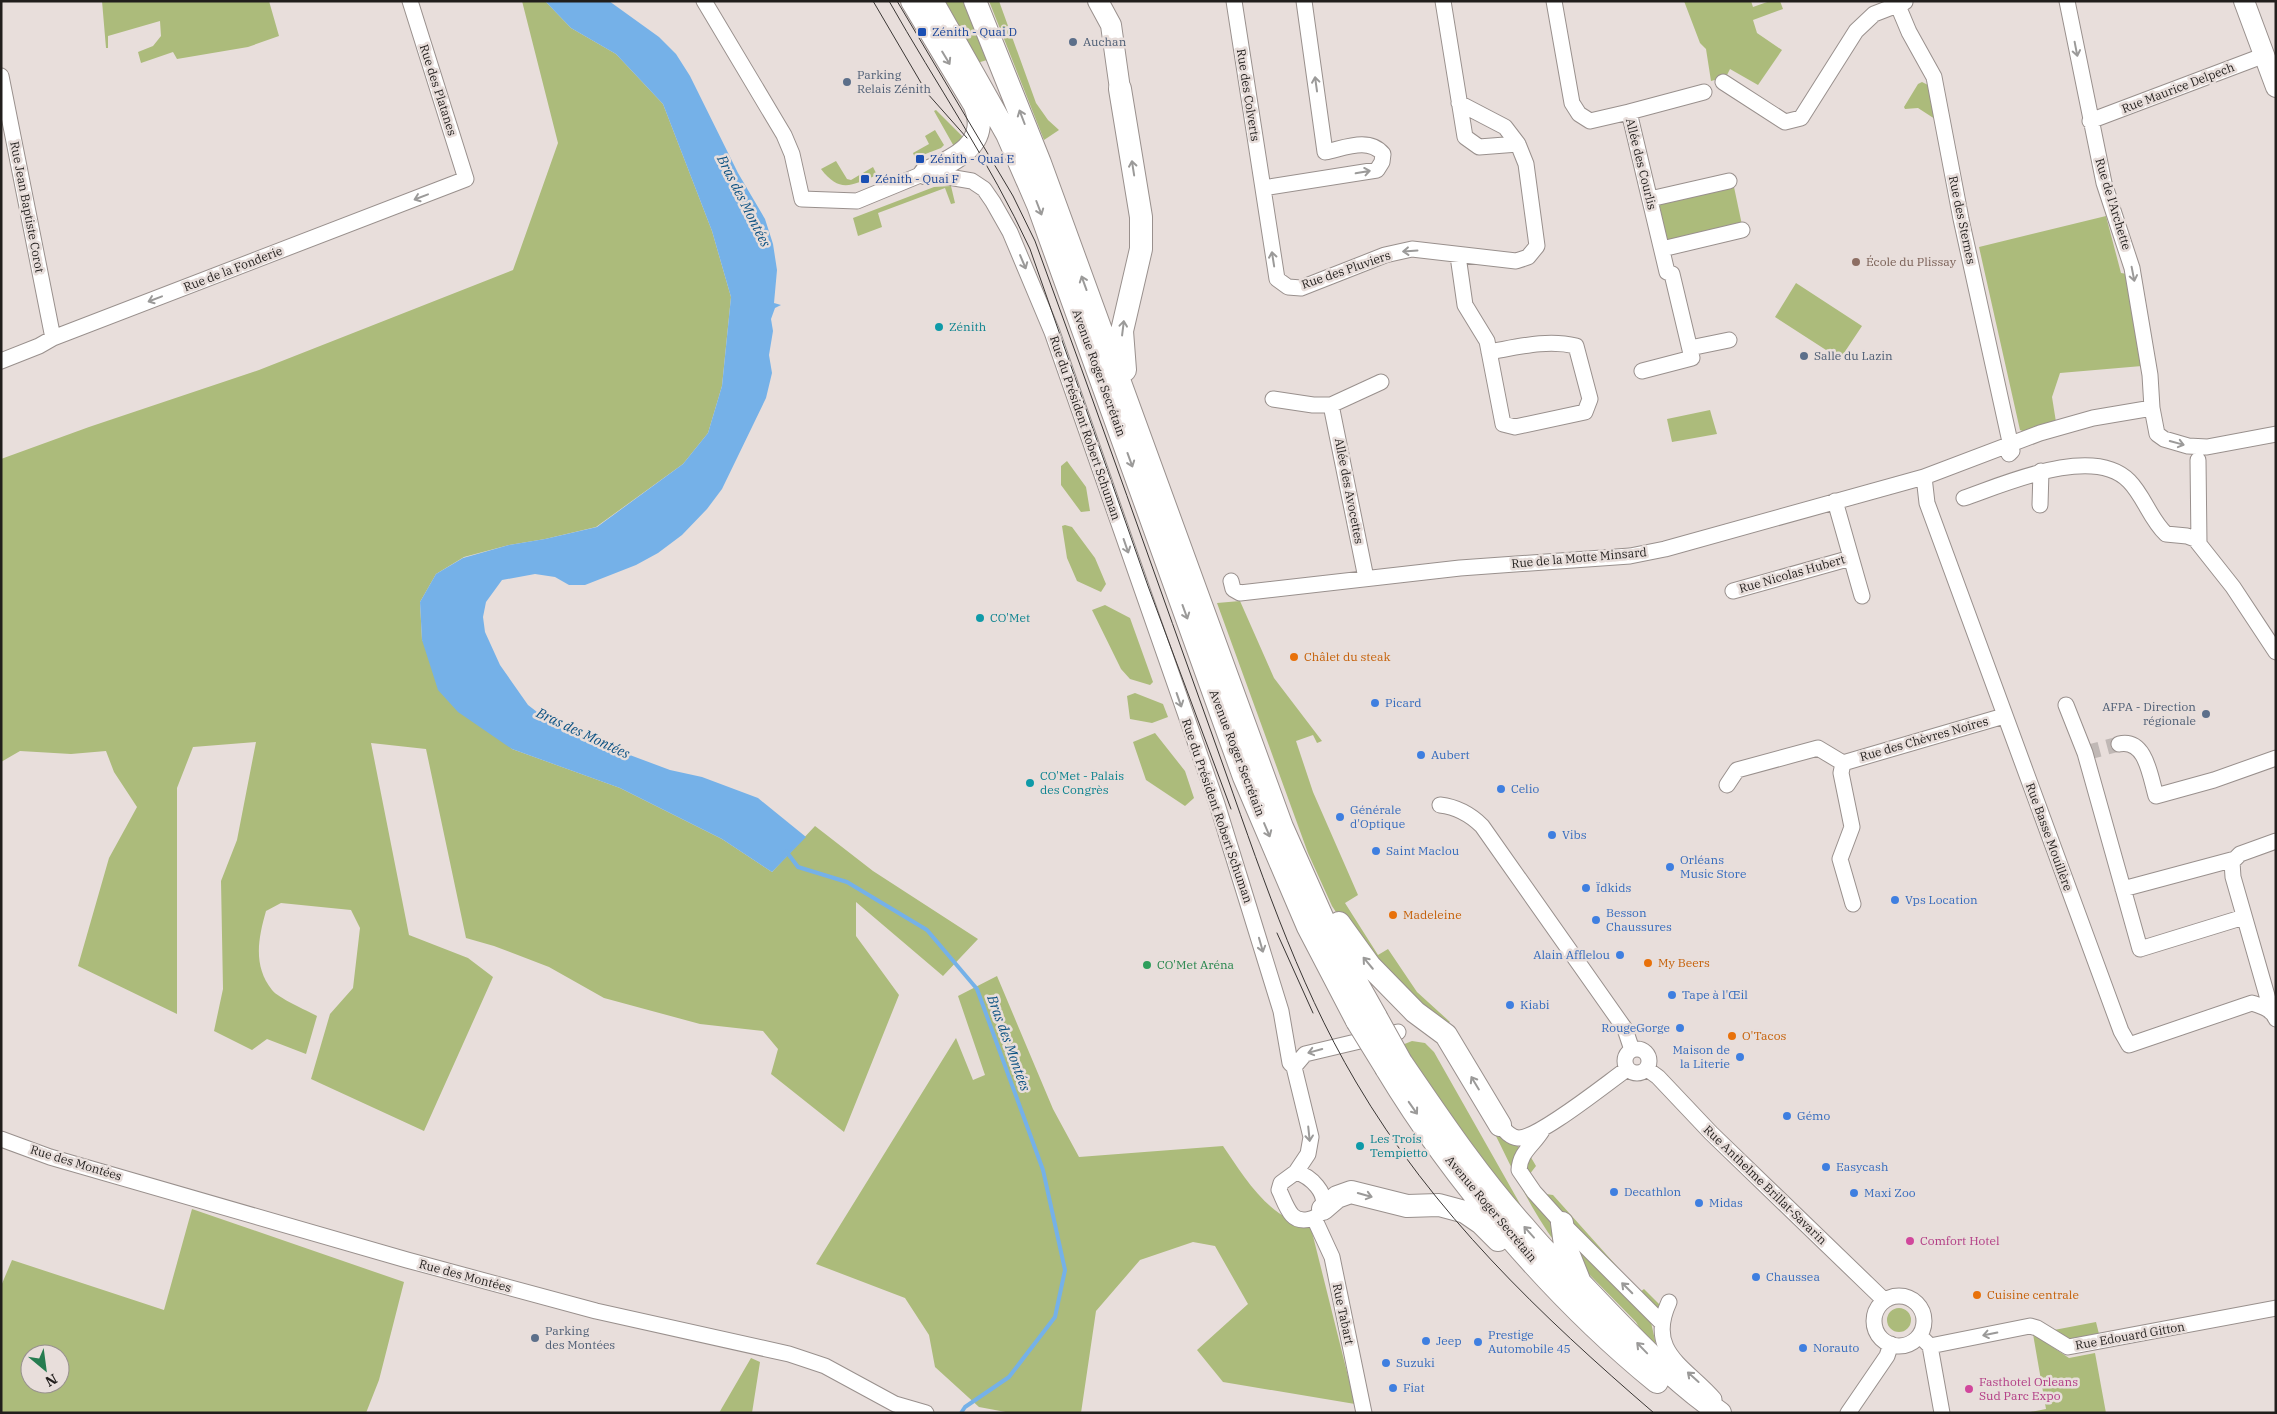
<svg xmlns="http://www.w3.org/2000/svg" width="2277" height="1414" viewBox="0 0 2277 1414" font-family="'IBM Plex Serif',serif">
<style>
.green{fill:#acbb7b;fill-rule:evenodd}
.water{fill:#75b1e8}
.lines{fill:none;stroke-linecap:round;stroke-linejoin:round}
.stream{stroke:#75b1e8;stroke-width:4}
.street-tunnel{stroke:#c0b8b5;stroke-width:15;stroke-dasharray:15 8;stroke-linecap:butt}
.street-casing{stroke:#99908d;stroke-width:17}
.secondary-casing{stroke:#99908d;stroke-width:22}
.primary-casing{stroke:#99908d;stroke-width:24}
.street{stroke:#fff;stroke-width:15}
.secondary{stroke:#fff;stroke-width:20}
.primary{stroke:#fff;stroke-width:22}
.tram{stroke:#3a3634;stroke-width:1}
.primary-bridge-casing{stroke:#99908d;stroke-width:24;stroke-linecap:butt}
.primary-bridge{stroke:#fff;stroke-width:22}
.oneway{stroke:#9b9a99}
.transit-dot{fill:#1a4fb4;stroke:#e8dedb;stroke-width:2}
.service-dot{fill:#5c6f8a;stroke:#e8dedb;stroke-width:2}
.education-dot{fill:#8d6e63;stroke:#e8dedb;stroke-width:2}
.culture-dot{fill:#0f9aa8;stroke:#e8dedb;stroke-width:2}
.food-dot{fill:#e8710a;stroke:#e8dedb;stroke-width:2}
.shop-dot{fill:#3f7fe0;stroke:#e8dedb;stroke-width:2}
.leisure-dot{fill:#2e9e5b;stroke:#e8dedb;stroke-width:2}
.hotel-dot{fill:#d1479c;stroke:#e8dedb;stroke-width:2}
.labels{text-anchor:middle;stroke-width:5;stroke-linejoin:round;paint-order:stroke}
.transit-label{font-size:12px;fill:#164399;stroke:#e8dedb;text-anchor:start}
.service-label{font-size:12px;fill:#4e5e75;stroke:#e8dedb;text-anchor:start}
.street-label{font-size:12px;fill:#211e1c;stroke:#e8dedb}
.education-label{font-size:12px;fill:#785e54;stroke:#e8dedb;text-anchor:start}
.culture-label{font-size:12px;fill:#0d838f;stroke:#e8dedb;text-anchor:start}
.food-label{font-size:12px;fill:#c56008;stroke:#e8dedb;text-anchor:start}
.shop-label{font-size:12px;fill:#366cbe;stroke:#e8dedb;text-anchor:start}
.leisure-label{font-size:12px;fill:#27864d;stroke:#e8dedb;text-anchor:start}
.hotel-label{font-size:12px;fill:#b23c85;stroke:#e8dedb;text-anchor:start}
.water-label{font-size:14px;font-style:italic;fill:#095082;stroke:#e8dedb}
</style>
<rect width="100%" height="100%" fill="#e8dedb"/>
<path class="green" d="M102,1H269L279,36L248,47L177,59L173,52L141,63L138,52L153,46L161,36L160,21L108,36V48H106Z
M522,1H545L571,28L616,54L663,104L712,231L731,297L722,386L708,433L683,464L596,527L545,539L509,545L464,557L436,574L420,602L422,640L512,749L620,788L722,839L772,872L815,826L873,871L978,939L943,976L856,902V936L899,995L844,1132L771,1074L778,1049L763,1031L700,1024L604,998L549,967L494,946L466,938L426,749L371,743L409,935L468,958L493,977L424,1131L311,1079L330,1014L353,988L360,928L351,910L281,903L266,911C258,939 253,966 272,990C278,998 306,1010 317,1016L306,1054L267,1039L252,1050L214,1031L223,989L221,881L237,840L256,742L193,747L177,788V1014L78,966L109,858L137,807L114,772L106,751L71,754L20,751L1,762V459L89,427L259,370L513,270L558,143Z
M944,1H964L987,60L977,63Z
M989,1H999L1036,103L1048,120L1059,130L1044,140Z
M1684,1H1751L1753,7L1770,1H1780L1783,9L1753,20L1757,33L1782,50L1758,85L1730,69L1726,77L1711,81L1706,49L1700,43Z
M1922,82L1930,86L1935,119L1918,108L1905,109L1904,107L1918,84Z
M936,110L967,141L956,150L934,111Z
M935,130L944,145L941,148L915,158L913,153L929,144L925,136Z
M836,161L847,179L851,180L873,167L877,175C852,185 840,194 821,169Z
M951,186L955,203L951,204L945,188L878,213L882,227L858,236L853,218L934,187Z
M1734,187L1742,225L1667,242L1659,203Z
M2106,216L2121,273L2127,274L2142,366L2060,373L2052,397L2056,422L2025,432L2020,430L1979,247Z
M1796,283L1862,326L1840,359L1775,317Z
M1710,410L1717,434L1672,442L1667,419Z
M1067,461L1086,487L1090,511L1081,512L1061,485V466Z
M1065,525L1072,527L1095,558L1106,584L1101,592L1077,581L1067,558L1062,526Z
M1240,601L1274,678L1322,741L1317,743L1313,735L1296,741L1313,792L1358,895L1345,903L1378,955L1388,949L1417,992L1450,1022L1445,1026L1369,962L1332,906L1308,853L1217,603Z
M1105,605L1130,618L1153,682L1150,685L1130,679L1121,669L1092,610Z
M1135,693L1163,704L1168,717L1152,723L1130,719L1127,696Z
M1155,733L1185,771L1194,798L1185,806L1146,780L1133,742Z
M997,976L1053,1109L1079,1157L1223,1146C1243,1175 1271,1223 1310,1224L1355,1404L1223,1382L1197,1350L1248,1304L1215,1246L1193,1242L1140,1260L1096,1311L1081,1413H1011L979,1407L935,1367L929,1335L905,1298L816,1264L956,1038L973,1080L985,1075L958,996Z
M1412,1041L1425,1043L1434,1052L1528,1218L1487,1173L1402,1045Z
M1494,1126C1501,1135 1504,1143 1516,1143L1519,1148L1513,1159V1166L1554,1221L1557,1245C1530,1209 1512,1168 1492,1128Z
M1529,1154L1536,1166L1529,1175L1546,1194L1553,1195L1640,1292L1644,1289L1661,1306L1658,1312L1547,1199L1527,1175L1526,1161Z
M192,1209L404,1282L379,1380L366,1413H1V1286L12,1260L164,1310ZM30,1354H60V1384H30Z
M1569,1240L1651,1322L1656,1345L1646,1339L1636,1322L1581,1266Z
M1887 1320a12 12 0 1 1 24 0a12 12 0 1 1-24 0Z
M2096,1322L2099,1334L2067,1340L2054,1330Z
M2033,1334L2069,1358L2095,1353L2106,1413H2025L2046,1409Z
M751,1358L760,1362L752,1413H719Z"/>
<path class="water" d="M545,1H609L659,37L676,54L690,76L738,173L765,219L773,244L777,270L774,303L781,305L775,308L771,319L773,331L769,355L772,373L766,398L722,489L707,509L682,535L658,553L636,565L585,585H569L555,577L535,574L502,580L486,602L483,617L485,632L500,665L528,705L541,715L557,727L595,742L670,770L702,777L758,798L806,837L772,872L722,839L620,788L512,749L458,712L438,690L422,640L420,602L436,574L463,558L509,545L545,539L597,527L683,464L708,433L722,386L731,297L712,231L663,104L616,54L571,28Z"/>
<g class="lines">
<path class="stream" d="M786,851L798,867L847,882L927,930L977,989L1043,1170L1065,1270L1055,1317L1009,1377L965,1407L961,1413"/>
<path class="street-tunnel" d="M2085,753L2119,744"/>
<defs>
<path id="street" d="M704,1L784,135L792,154L802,199L857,201L925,173L972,181L984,189L993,202L1010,232L1052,332L1217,804L1281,1011L1290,1063L1294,1067L1311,1137L1308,1154L1296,1172
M1234,1L1277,279L1288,287L1301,288L1385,255L1412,249L1516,261L1528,257L1537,246L1526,164L1518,144L1479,147L1465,137L1443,1
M1554,1L1572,103L1579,114L1590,121L1629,112L1667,272L1672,274L1692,358L1642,371
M1896,1L1909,32L1934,77L1961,219L2012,451L2009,454
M2067,1L2104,183L2132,268L2150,375L2152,408L2157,434L2164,439L2188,446L2207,447L2276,434
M1,76L53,338
M1723,82L1785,122L1801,118L1856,31L1874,14L1905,2
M1459,103L1505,127L1518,144
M1629,112L1704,92
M2090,121L2265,55
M1263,188L1377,170L1382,162L1383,154C1369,137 1345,148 1325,152L1304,1
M1650,199L1729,181
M1662,249L1742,230
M1458,256L1465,305L1487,341L1503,424L1515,427L1585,412L1590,399L1576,346C1547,339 1518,347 1489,352
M1690,348L1729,340
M1,361L39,346L53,338L466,179L410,1
M1273,399L1313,405H1331L1381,382
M1331,405L1366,578
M2198,460L2199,544
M1924,477L1927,503L2121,1031L2129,1045L2252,1003C2261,1006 2272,1009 2276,1019
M1964,498C2005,484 2093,444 2129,481C2144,496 2150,519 2166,534L2187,536L2195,539L2233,587L2276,652
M1835,501L1862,596
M2040,505L2041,471
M1231,581L1233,589L1240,593L1460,568L1630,556L1665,549L1924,477L2040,433L2093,418L2152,408
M1733,591L1851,558
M2066,705L2085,753L2140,949L2244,917
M2119,744C2146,738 2150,776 2156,796L2214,780L2276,758
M1727,785L1737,770L1818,748L1843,763
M1440,805C1457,807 1470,814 1482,826L1625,1029L1632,1050
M2123,889L2235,859
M1853,904L1840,859L1852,827L1841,773L1843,763L2004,716
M2272,1013L2233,877L2232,862L2240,854L2276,841
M1625 1061a12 12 0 1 1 24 0a12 12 0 1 1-24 0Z
M1294,1067L1305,1054L1398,1032
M1647,1069L1658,1077L1711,1133L1884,1300
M1500,1125C1505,1131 1510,1137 1518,1138C1538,1139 1607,1083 1627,1069
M1543,1129C1534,1145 1520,1151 1519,1170L1534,1192L1562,1223L1662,1323
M1,1139L50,1157L407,1260L596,1311L789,1354L825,1366L895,1404L926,1413
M1296,1172C1310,1176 1329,1193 1322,1210C1317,1221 1299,1223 1292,1215C1286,1208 1283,1198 1279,1190L1281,1183Z
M1314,1218L1332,1257L1364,1413
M1874 1321a25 25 0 1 1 50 0a25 25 0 1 1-50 0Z
M1669,1302C1646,1352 1685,1366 1714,1399
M1924,1340L1930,1346L1942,1413
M1930,1346L2030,1326L2037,1328L2068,1347L2276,1308
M1848,1413L1887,1356L1891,1344"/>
<path id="secondary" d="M1098,1L1111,25L1120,89
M2244,1L2276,87"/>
<path id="primary" d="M912,1L974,104C992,143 955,160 925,173
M932,1L1007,134L1038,205L1244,777L1308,927L1357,1021
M975,1L1040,163L1282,827L1331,937L1376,1017
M1120,89L1141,217V249L1122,331L1125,370
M1339,923L1370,966L1415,1012L1446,1035L1500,1125
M1401,1062C1440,1119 1478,1176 1525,1228C1538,1243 1551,1259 1568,1270C1616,1320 1663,1373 1720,1413
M1386,1068C1454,1181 1555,1299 1657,1382
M1323,1209L1337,1197L1351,1192L1407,1206L1439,1205L1465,1212L1481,1223L1498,1240
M1562,1223L1565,1245L1579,1280"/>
</defs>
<use href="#street" class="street-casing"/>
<use href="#secondary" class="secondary-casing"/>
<use href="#primary" class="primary-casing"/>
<use href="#street" class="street"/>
<use href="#secondary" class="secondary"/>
<use href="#primary" class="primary"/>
<path class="tram" d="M873,1L927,93L967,138
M889,1C936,84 990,162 1030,249L1148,586L1231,809
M897,1L1013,196L1035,241C1097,410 1157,581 1218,751C1258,863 1295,979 1356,1082C1433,1213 1540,1315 1654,1413
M1277,933L1313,1013"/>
<defs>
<path id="primary-bridge" d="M1376,1017L1401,1062
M1357,1021L1386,1068"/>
</defs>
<use href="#primary-bridge" class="primary-bridge-casing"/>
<use href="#primary-bridge" class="primary-bridge"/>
</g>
<defs><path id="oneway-shaft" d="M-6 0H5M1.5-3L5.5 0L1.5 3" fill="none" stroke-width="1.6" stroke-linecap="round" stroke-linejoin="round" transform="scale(1.25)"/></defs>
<g class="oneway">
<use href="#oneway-shaft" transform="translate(2076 49) rotate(79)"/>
<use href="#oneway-shaft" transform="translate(946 58) rotate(59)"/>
<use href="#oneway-shaft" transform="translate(1316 84) rotate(-98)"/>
<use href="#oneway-shaft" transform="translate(1022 117) rotate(-111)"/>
<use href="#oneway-shaft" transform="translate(1133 168) rotate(-99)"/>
<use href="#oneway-shaft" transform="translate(1363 172) rotate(-10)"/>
<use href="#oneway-shaft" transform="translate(421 197) rotate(159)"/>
<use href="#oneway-shaft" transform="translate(1039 208) rotate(69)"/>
<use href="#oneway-shaft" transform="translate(1410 251) rotate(176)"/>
<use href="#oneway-shaft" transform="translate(1273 259) rotate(-99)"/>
<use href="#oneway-shaft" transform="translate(1023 262) rotate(67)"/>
<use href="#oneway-shaft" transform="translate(2133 274) rotate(79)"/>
<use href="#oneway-shaft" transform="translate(1084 283) rotate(-110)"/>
<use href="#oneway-shaft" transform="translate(155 299) rotate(159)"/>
<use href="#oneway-shaft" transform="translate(1123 328) rotate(-83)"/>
<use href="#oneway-shaft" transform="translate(2177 443) rotate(15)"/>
<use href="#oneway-shaft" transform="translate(1130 460) rotate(70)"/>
<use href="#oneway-shaft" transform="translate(1126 546) rotate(71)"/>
<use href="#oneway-shaft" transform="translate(1185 612) rotate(70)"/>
<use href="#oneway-shaft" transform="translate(1179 700) rotate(71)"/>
<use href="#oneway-shaft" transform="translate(1267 830) rotate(67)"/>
<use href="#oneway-shaft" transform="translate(1261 945) rotate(74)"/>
<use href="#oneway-shaft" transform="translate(1368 963) rotate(-130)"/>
<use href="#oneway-shaft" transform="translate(1315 1051) rotate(165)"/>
<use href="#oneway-shaft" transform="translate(1475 1083) rotate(-121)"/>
<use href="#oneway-shaft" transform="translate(1413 1108) rotate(55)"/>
<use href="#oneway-shaft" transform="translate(1309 1134) rotate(84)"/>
<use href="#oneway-shaft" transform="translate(1365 1195) rotate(16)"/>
<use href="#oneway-shaft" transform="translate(1529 1232) rotate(-132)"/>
<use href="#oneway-shaft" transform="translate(1627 1288) rotate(-135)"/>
<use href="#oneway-shaft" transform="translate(1990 1334) rotate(169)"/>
<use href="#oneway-shaft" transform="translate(1642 1348) rotate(-134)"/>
<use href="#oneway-shaft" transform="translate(1693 1377) rotate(-138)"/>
</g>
<g class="transit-dot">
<rect x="917" y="27" width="10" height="10" rx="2.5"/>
<rect x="915" y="154" width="10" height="10" rx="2.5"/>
<rect x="860" y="174" width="10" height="10" rx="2.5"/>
</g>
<g class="service-dot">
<circle cx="1073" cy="42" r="5"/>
<circle cx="847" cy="82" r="5"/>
<circle cx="1804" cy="356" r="5"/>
<circle cx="2206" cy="714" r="5"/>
<circle cx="535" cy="1338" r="5"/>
</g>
<circle class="education-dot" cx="1856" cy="262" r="5"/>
<g class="culture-dot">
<circle cx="939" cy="327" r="5"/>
<circle cx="980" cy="618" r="5"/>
<circle cx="1030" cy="783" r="5"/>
<circle cx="1360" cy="1146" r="5"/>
</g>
<g class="food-dot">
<circle cx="1294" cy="657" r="5"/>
<circle cx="1393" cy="915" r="5"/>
<circle cx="1648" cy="963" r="5"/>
<circle cx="1732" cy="1036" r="5"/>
<circle cx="1977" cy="1295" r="5"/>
</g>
<g class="shop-dot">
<circle cx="1375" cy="703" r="5"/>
<circle cx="1421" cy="755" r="5"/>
<circle cx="1501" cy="789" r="5"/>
<circle cx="1340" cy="817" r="5"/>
<circle cx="1552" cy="835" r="5"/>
<circle cx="1376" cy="851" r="5"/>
<circle cx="1670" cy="867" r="5"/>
<circle cx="1586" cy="888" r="5"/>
<circle cx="1895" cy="900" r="5"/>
<circle cx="1596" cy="920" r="5"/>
<circle cx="1620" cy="955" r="5"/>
<circle cx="1672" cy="995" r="5"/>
<circle cx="1510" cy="1005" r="5"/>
<circle cx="1680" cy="1028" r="5"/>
<circle cx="1740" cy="1057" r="5"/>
<circle cx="1787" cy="1116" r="5"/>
<circle cx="1826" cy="1167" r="5"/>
<circle cx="1614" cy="1192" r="5"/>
<circle cx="1854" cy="1193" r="5"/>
<circle cx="1699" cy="1203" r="5"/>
<circle cx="1756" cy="1277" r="5"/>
<circle cx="1426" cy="1341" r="5"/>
<circle cx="1478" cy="1342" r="5"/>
<circle cx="1803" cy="1348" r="5"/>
<circle cx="1386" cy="1363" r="5"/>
<circle cx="1393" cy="1388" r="5"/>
</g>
<circle class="leisure-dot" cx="1147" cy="965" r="5"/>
<g class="hotel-dot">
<circle cx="1910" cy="1241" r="5"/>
<circle cx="1969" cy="1389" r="5"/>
</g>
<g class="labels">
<g class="transit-label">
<text x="932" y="36">Zénith - Quai D</text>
<text x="930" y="163">Zénith - Quai E</text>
<text x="875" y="183">Zénith - Quai F</text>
</g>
<g class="service-label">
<text x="1083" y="46">Auchan</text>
<text x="857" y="79">Parking<tspan x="857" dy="14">Relais Zénith</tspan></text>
<text x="1814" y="360">Salle du Lazin</text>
<text x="2196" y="711" text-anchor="end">AFPA - Direction<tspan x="2196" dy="14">régionale</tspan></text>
<text x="545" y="1335">Parking<tspan x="545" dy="14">des Montées</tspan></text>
</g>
<g class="street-label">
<text transform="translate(2178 88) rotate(-21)" y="4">Rue Maurice Delpech</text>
<text transform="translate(438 90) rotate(72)" y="4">Rue des Platanes</text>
<text transform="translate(1248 95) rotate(81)" y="4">Rue des Colverts</text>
<text transform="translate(1641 164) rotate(76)" y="4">Allée des Courlis</text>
<text transform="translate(2113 204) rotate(73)" y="4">Rue de l'Archette</text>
<text transform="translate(27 207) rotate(79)" y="4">Rue Jean Baptiste Corot</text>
<text transform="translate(1962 220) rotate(78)" y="4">Rue des Sternes</text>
<text transform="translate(233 269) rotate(-21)" y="4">Rue de la Fonderie</text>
<text transform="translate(1346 270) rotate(-19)" y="4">Rue des Pluviers</text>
<text transform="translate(1099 373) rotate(70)" y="4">Avenue Roger Secrétain</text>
<text transform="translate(1085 428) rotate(71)" y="4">Rue du Président Robert Schuman</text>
<text transform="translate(1349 491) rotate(79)" y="4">Allée des Avocettes</text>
<text transform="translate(1579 558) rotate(-5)" y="4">Rue de la Motte Minsard</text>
<text transform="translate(1792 574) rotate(-16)" y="4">Rue Nicolas Hubert</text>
<text transform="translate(1924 739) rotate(-16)" y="4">Rue des Chèvres Noires</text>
<text transform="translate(1237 753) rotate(69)" y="4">Avenue Roger Secrétain</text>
<text transform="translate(1217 811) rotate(71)" y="4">Rue du Président Robert Schuman</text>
<text transform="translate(2049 837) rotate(70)" y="4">Rue Basse Mouillère</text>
<text transform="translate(76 1163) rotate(17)" y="4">Rue des Montées</text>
<text transform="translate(1765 1185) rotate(44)" y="4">Rue Anthelme Brillat-Savarin</text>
<text transform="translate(1491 1209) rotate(50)" y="4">Avenue Roger Secrétain</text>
<text transform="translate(465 1276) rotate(15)" y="4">Rue des Montées</text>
<text transform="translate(1343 1314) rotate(78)" y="4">Rue Tabart</text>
<text transform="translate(2130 1336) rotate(-10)" y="4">Rue Edouard Gitton</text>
</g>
<g class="education-label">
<text x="1866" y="266">École du Plissay</text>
</g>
<g class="culture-label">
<text x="949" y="331">Zénith</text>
<text x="990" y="622">CO'Met</text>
<text x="1040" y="780">CO'Met - Palais<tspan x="1040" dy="14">des Congrès</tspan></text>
<text x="1370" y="1143">Les Trois<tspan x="1370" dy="14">Tempietto</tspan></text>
</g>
<g class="food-label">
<text x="1304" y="661">Châlet du steak</text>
<text x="1403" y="919">Madeleine</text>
<text x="1658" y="967">My Beers</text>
<text x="1742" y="1040">O'Tacos</text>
<text x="1987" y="1299">Cuisine centrale</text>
</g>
<g class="shop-label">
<text x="1385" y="707">Picard</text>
<text x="1431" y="759">Aubert</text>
<text x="1511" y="793">Celio</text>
<text x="1350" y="814">Générale<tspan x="1350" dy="14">d'Optique</tspan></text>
<text x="1562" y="839">Vibs</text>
<text x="1386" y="855">Saint Maclou</text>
<text x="1680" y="864">Orléans<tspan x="1680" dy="14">Music Store</tspan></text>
<text x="1596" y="892">Ïdkids</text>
<text x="1905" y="904">Vps Location</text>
<text x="1606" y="917">Besson<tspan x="1606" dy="14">Chaussures</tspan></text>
<text x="1610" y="959" text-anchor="end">Alain Afflelou</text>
<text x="1682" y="999">Tape à l'Œil</text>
<text x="1520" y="1009">Kiabi</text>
<text x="1670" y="1032" text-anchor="end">RougeGorge</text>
<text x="1730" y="1054" text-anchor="end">Maison de<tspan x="1730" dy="14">la Literie</tspan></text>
<text x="1797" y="1120">Gémo</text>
<text x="1836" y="1171">Easycash</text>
<text x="1624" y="1196">Decathlon</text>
<text x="1864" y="1197">Maxi Zoo</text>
<text x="1709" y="1207">Midas</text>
<text x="1766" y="1281">Chaussea</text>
<text x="1488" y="1339">Prestige<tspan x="1488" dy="14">Automobile 45</tspan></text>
<text x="1436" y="1345">Jeep</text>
<text x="1813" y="1352">Norauto</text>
<text x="1396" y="1367">Suzuki</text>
<text x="1403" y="1392">Fiat</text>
</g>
<g class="leisure-label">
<text x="1157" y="969">CO'Met Aréna</text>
</g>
<g class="hotel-label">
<text x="1920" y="1245">Comfort Hotel</text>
<text x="1979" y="1386">Fasthotel Orleans<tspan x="1979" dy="14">Sud Parc Expo</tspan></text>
</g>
<g class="water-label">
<text transform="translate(744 201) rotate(63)" y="5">Bras des Montées</text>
<text transform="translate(583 733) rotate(25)" y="5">Bras des Montées</text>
<text transform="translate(1009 1043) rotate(70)" y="5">Bras des Montées</text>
</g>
</g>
<rect width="2277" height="1414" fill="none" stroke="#211e1c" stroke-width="5"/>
<g transform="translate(45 1369) rotate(151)"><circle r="24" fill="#e8dedb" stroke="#98918f"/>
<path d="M0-4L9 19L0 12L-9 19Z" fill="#267c50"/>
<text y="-8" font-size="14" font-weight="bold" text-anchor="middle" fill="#211e1c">N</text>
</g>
</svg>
